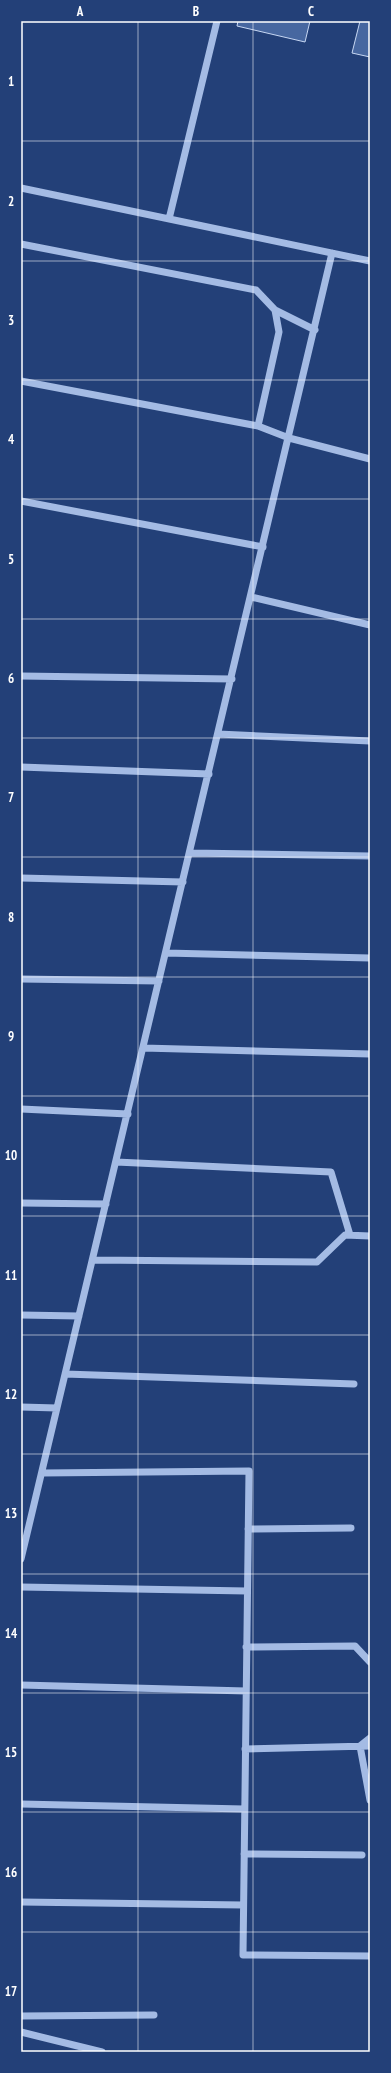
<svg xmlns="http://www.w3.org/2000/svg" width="391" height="2073" viewBox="0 0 391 2073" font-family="'PT Sans Narrow',sans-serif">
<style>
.building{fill:#4767a0;stroke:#c7d7f3}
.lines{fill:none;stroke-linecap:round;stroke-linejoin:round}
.minor{stroke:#a4bbe4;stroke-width:7}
.grid{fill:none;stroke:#fff;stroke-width:1;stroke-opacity:0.55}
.neatline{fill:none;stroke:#fff;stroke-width:1.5}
.grid-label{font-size:13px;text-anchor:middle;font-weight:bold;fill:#fff}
</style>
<rect width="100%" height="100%" fill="#234078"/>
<path class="building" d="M238,21H310L305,42L237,26Z
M360,21H370V57L352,53Z"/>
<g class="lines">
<path class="minor" d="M21,188L370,261
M169,219L217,21
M21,244L256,290L275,310L279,332L258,426
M275,310L315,330
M21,381L258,426L289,438L370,459
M21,501L263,547
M251,597L370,625
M21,676L232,679
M218,734L370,741
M21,767L209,774
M190,853L370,856
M21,878L183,882
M166,953L370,958
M21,979L159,981
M143,1048L370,1054
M21,1109L128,1114
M116,1162L331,1172L350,1235
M21,1203L106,1204
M93,1260L317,1262L345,1235L370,1236
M21,1315L79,1316
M65,1374L354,1384
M21,1407L57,1408
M42,1473L249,1471L243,1955L370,1956
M248,1529L351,1528
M21,1559L332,253
M21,1587L247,1591
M246,1647L355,1646L370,1662
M21,1685L246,1691
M370,1738L360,1746L370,1800
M245,1749L370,1746
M21,1804L244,1809
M244,1854L362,1855
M21,1902L243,1905
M21,2016L154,2015
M21,2032L102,2052"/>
</g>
<path class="grid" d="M138,21V2052M253,21V2052M21,141H370M21,261H370M21,380H370M21,499H370M21,619H370M21,738H370M21,857H370M21,977H370M21,1096H370M21,1216H370M21,1335H370M21,1454H370M21,1574H370M21,1693H370M21,1812H370M21,1932H370"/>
<rect width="391" height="2073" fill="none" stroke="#234078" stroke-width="44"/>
<rect x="22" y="22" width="347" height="2029" class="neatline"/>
<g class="grid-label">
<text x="80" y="16">A</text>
<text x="196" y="16">B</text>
<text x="311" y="16">C</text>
<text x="11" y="86">1</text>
<text x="11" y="206">2</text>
<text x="11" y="325">3</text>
<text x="11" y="444">4</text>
<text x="11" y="564">5</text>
<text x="11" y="683">6</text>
<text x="11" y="802">7</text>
<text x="11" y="922">8</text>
<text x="11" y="1041">9</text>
<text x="11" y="1160">10</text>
<text x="11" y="1280">11</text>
<text x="11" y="1399">12</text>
<text x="11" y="1518">13</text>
<text x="11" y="1638">14</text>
<text x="11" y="1757">15</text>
<text x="11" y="1877">16</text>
<text x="11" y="1996">17</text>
</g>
</svg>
